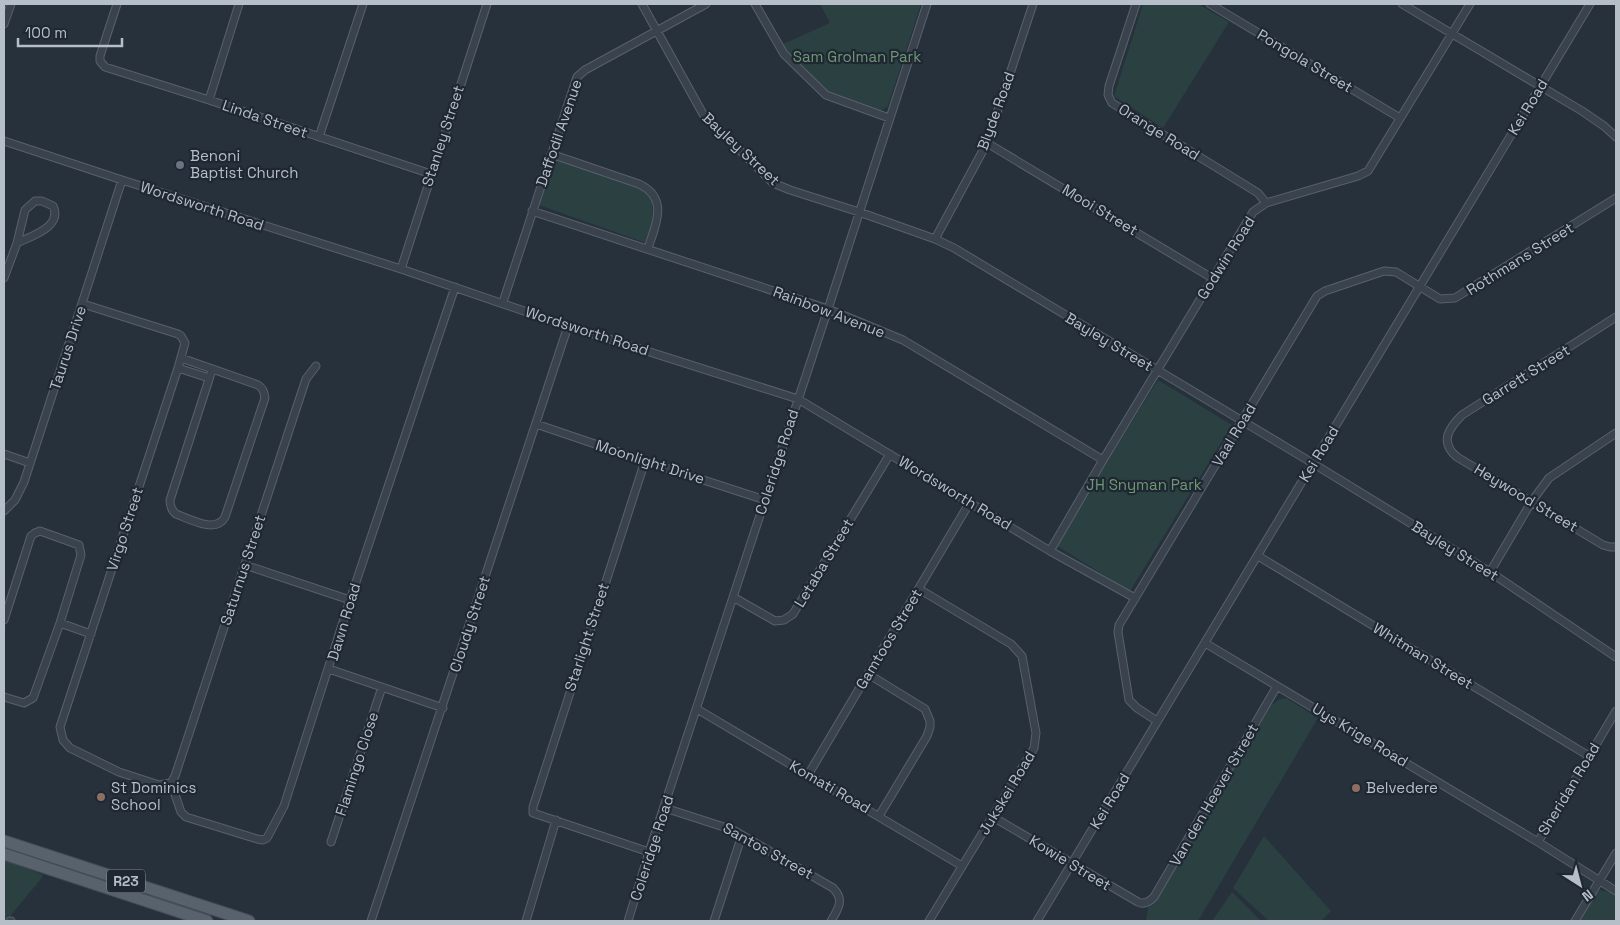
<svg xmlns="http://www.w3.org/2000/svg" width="1620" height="925" viewBox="0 0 1620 925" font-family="'Space Grotesk',sans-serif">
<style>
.green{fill:#2b4040}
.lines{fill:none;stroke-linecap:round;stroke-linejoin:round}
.minor-casing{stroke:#58616b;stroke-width:9}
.primary-casing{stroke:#434c56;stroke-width:13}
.minor{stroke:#3a434d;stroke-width:7}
.primary{stroke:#58626d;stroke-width:11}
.worship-dot{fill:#6b7280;stroke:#1f2832;stroke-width:2}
.education-dot{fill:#8d6e63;stroke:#1f2832;stroke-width:2}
.labels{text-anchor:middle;stroke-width:4.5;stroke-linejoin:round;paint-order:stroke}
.shield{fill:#1f2832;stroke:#89919b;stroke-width:1}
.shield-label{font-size:14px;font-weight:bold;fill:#b6bec8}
.park-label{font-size:15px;fill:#6f9776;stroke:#1f2832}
.street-label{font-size:15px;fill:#b6bec8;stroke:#1f2832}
.poi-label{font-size:15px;fill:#b6bec8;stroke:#1f2832;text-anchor:start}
</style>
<rect width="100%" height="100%" fill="#26313c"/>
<path class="green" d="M820,4H921L888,106L881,111L828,92L781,45L830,23Z
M1143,4H1198L1229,22L1163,128L1114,96Z
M553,157L638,184L652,198L653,223L646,243L539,205Z
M1158,380L1232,425L1130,591L1055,545Z
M1286,698L1318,718L1198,921H1146L1148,908L1271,706L1278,700Z
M1264,836L1331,911L1321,921H1269L1233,888Z
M4,859L43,875L41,879L6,921H4Z
M1600,890L1611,892L1616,895V921H1578L1595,894Z
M1232,892L1261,921H1212Z"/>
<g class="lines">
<defs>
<path id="minor" d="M117,4L100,56V61L105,67L209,100L431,174
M642,4L703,114L773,183L790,190L859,212L935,239L954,248L1314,464L1490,572L1616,657
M755,4L784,54L826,95L889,118
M1136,4L1109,86L1108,95L1112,103L1258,193L1266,203
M1210,4L1400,118
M1402,4L1582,111L1604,126L1616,137
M4,24L11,4
M209,100L239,4
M319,137L363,4
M4,141L122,180L401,269L568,326L798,399L1050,551L1135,598
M987,143L1212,278
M551,154L639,184C669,198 656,225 648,248
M532,211L828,309L903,340L1103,460
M935,239L987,143L1033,4
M401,269L487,4
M4,278L17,243L25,210L35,201H42L53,206C63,227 31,236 17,243
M503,302L577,77L585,70L706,4
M83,304L178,334L181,336L185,343L178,368L60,727L63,740L70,748L119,772L159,785L171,783L175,776L306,379L316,366
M1616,317L1462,415C1449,428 1439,442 1457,457L1603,545L1610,547H1616
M181,358L258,385C263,388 264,392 265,398L225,517C216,534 190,519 176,514C171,510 170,506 170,500L212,370
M178,368L209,378
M536,424L645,461L765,500
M4,454L30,463
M645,461L533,807V813L649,852
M4,511L15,500L24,482L122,180
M1050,551L1103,460L1253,212L1266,203L1358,176L1368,171L1470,4
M1258,556L1589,756
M245,565L350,600
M1490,572L1532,501L1549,478L1616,433
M919,589L1011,644L1022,656L1036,733L1034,748L929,921
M733,597L775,621L784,620L793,614L890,454
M4,620L31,536L35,533L40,531L79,545L81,555L60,623L33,698L24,703L4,697
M60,623L91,634
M1205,643L1538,842L1616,891
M329,669L443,708
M868,674L925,709L930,721V727L927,736L879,816
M697,709L962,866
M1157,721L1137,708L1129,700L1118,632L1119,625L1317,296L1325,291L1384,271L1396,272L1440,299L1455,298L1616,198
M808,775L970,502
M171,783L181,812L186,817L257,839L263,840L267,838L284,806L350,600L455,287
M665,808L733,830L833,888C845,900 838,909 831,921
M993,817L1138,902C1144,905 1150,901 1154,897L1277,686
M331,842L382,687
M1538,842L1616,711
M10,921H11
M371,921L568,326
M526,921L556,820
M628,921L649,852L828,309L927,4
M714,921L742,835
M1037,921L1590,4
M1575,921L1616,853"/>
<path id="primary" d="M4,841L249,921
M4,854L207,921"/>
</defs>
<use href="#minor" class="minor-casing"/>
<use href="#primary" class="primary-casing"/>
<use href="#minor" class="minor"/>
<use href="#primary" class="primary"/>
</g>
<circle class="worship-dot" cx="180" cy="165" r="5"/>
<g class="education-dot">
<circle cx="1356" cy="788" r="5"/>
<circle cx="101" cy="797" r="5"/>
</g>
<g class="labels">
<rect class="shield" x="107" y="869.5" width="38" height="23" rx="4"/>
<g class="shield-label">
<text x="126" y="886">R23</text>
</g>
<g class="park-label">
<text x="857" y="62">Sam Grolman Park</text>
<text x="1144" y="490">JH Snyman Park</text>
</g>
<g class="street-label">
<text transform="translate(1305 61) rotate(31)" y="5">Pongola Street</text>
<text transform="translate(1528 107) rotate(-59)" y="5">Kei Road</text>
<text transform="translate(996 111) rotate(-70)" y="5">Blyde Road</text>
<text transform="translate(265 119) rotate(19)" y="5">Linda Street</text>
<text transform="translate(1159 132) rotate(32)" y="5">Orange Road</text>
<text transform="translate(559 133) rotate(-71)" y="5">Daffodil Avenue</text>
<text transform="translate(443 136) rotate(-72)" y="5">Stanley Street</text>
<text transform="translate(741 149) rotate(43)" y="5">Bayley Street</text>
<text transform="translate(202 206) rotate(18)" y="5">Wordsworth Road</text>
<text transform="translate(1100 210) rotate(31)" y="5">Mooi Street</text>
<text transform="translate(1226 258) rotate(-58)" y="5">Godwin Road</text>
<text transform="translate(1520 259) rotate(-32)" y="5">Rothmans Street</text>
<text transform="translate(829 312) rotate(21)" y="5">Rainbow Avenue</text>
<text transform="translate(587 331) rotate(18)" y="5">Wordsworth Road</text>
<text transform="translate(1109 342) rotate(31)" y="5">Bayley Street</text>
<text transform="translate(68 348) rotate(-72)" y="5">Taurus Drive</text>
<text transform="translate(1526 375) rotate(-32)" y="5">Garrett Street</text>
<text transform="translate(1234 435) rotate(-59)" y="5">Vaal Road</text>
<text transform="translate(1319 454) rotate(-59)" y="5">Kei Road</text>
<text transform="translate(650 462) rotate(18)" y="5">Moonlight Drive</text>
<text transform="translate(777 462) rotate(-72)" y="5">Coleridge Road</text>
<text transform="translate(955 493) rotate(31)" y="5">Wordsworth Road</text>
<text transform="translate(1526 498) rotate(31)" y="5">Heywood Street</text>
<text transform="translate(125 529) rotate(-72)" y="5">Virgo Street</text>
<text transform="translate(1455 551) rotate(32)" y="5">Bayley Street</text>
<text transform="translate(824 563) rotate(-59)" y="5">Letaba Street</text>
<text transform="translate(243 570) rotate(-72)" y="5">Saturnus Street</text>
<text transform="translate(344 622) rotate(-73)" y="5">Dawn Road</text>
<text transform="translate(470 624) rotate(-72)" y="5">Cloudy Street</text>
<text transform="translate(587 637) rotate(-72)" y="5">Starlight Street</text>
<text transform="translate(889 639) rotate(-59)" y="5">Gamtoos Street</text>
<text transform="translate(1423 656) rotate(31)" y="5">Whitman Street</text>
<text transform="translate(1360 735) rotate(31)" y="5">Uys Krige Road</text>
<text transform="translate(357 764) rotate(-72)" y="5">Flamingo Close</text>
<text transform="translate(830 787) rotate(30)" y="5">Komati Road</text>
<text transform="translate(1569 789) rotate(-59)" y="5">Sheridan Road</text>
<text transform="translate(1007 793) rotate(-59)" y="5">Jukskei Road</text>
<text transform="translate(1214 795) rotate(-60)" y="5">Van den Heever Street</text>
<text transform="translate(1110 801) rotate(-59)" y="5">Kei Road</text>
<text transform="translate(652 848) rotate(-72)" y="5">Coleridge Road</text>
<text transform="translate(768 851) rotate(29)" y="5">Santos Street</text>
<text transform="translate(1070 863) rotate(31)" y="5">Kowie Street</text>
</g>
<g class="poi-label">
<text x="190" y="161">Benoni<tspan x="190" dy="17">Baptist Church</tspan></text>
<text x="111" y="793">St Dominics<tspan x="111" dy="17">School</tspan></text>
<text x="1366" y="793">Belvedere</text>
</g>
</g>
<rect width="1620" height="925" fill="none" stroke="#b6bec8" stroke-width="10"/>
<g transform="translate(1580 885) rotate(144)" stroke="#1f2832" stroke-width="4" paint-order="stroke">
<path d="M0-4L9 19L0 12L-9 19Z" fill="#b6bec8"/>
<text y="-8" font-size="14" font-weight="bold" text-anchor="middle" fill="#b6bec8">N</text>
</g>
<path d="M18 38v8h104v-8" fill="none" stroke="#b6bec8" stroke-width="2.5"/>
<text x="25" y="38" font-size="15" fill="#b6bec8" stroke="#1f2832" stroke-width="4" paint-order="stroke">100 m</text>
</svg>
